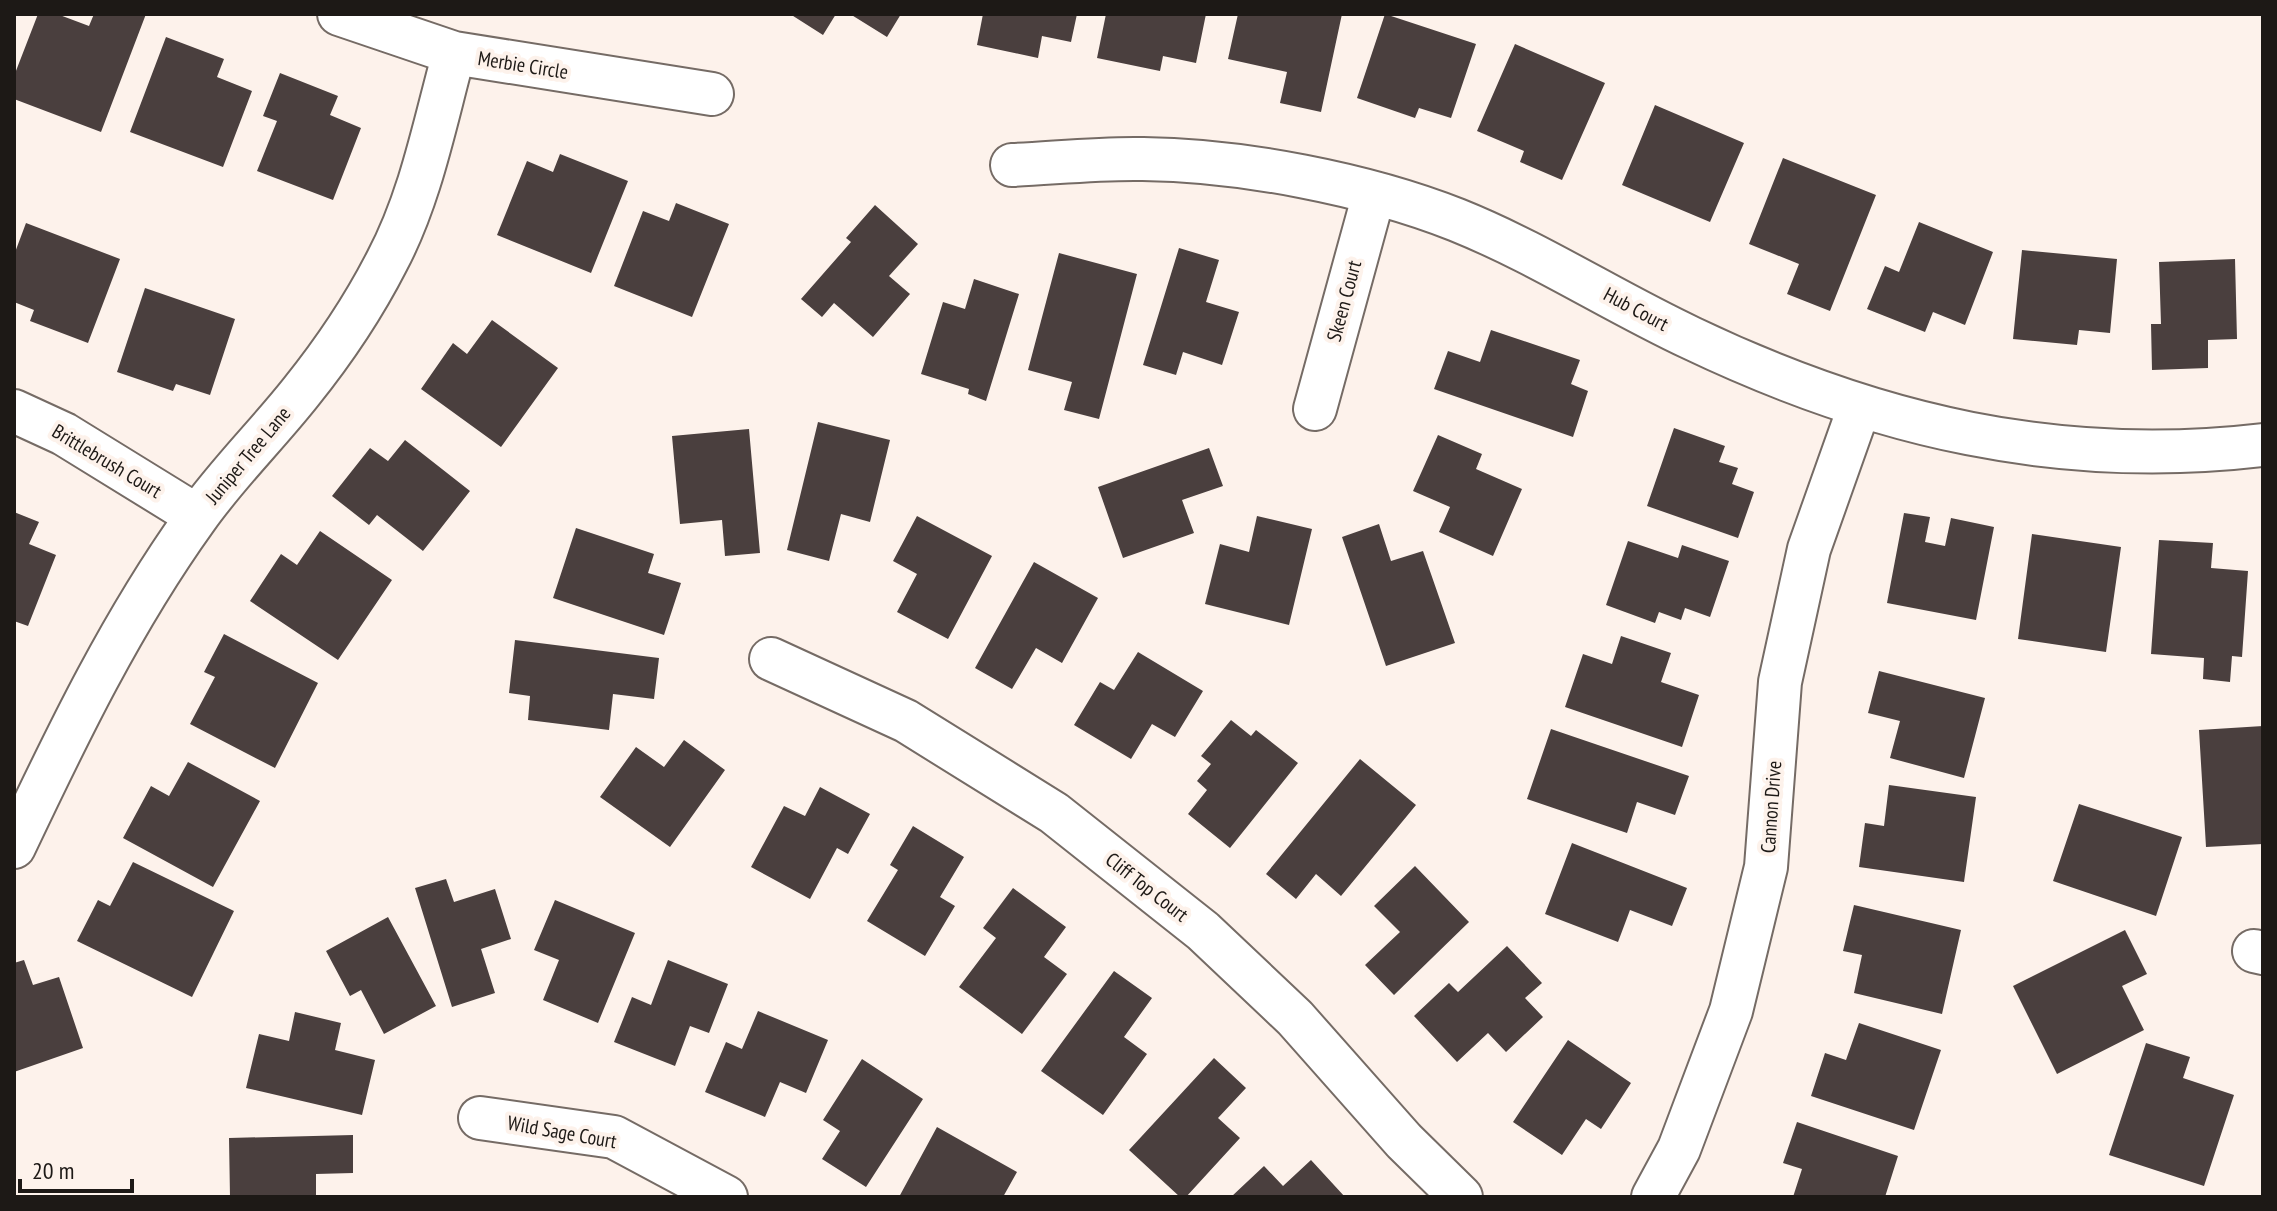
<svg xmlns="http://www.w3.org/2000/svg" width="2277" height="1211" viewBox="0 0 2277 1211" font-family="'PT Sans Narrow',sans-serif">
<style>
.building{fill:#4a3f3e}
.lines{fill:none;stroke-linecap:round;stroke-linejoin:round}
.minor-casing{stroke:#756b65;stroke-width:46}
.minor{stroke:#fff;stroke-width:42}
.labels{text-anchor:middle;stroke-width:8;stroke-linejoin:round;paint-order:stroke}
.street-label{font-size:20px;fill:#1d1916;stroke:#fdf2eb}
</style>
<rect width="100%" height="100%" fill="#fdf2eb"/>
<path class="building" d="M38,14H57L89,26L94,14H146L101,132L14,99V76Z
M790,14H836L823,35Z
M850,14H901L887,37Z
M983,14H1077L1071,42L1042,36L1038,58L977,45Z
M1106,14H1206L1196,63L1163,56L1160,71L1097,58Z
M1238,14H1342L1321,112L1280,103L1287,72L1228,59Z
M1385,14L1476,44L1451,118L1419,108L1415,118L1357,98Z
M166,37L224,59L217,77L252,91L223,167L130,132Z
M1515,44L1605,83L1562,180L1520,162L1524,151L1477,131Z
M280,73L338,96L330,115L361,128L333,200L257,171L277,121L263,116Z
M1655,105L1744,143L1710,222L1622,185Z
M560,154L628,181L591,273L497,235L527,161L553,172Z
M1783,158L1876,195L1830,311L1787,294L1799,264L1749,244Z
M676,203L729,224L692,317L614,286L643,211L669,221Z
M875,205L918,244L889,276L910,294L873,337L834,303L822,317L801,299L851,242L846,238Z
M1919,222L1993,252L1965,325L1933,312L1925,332L1867,309L1885,266L1899,272Z
M26,223L120,259L88,343L30,321L34,310L14,302V255Z
M1179,248L1219,260L1206,302L1239,312L1222,365L1183,352L1176,375L1143,365Z
M2022,250L2117,259L2110,333L2079,330L2077,345L2013,339Z
M1059,253L1137,274L1099,419L1064,410L1072,382L1028,370Z
M2235,259L2237,339L2208,340V368L2152,370L2151,324H2161L2159,262Z
M974,279L1019,294L986,401L968,394L969,389L921,374L943,302L965,309Z
M145,288L235,319L210,395L176,384L173,391L117,372Z
M492,320L558,368L501,447L421,389L453,343L467,354Z
M1491,330L1580,360L1571,384L1588,391L1573,437L1434,389L1448,351L1480,362Z
M818,422L890,440L870,522L841,514L829,561L787,550Z
M1674,428L1725,446L1719,462L1738,468L1732,484L1754,492L1738,538L1647,506Z
M749,429L760,553L725,556L722,520L680,524L672,436Z
M1438,435L1482,454L1476,469L1522,489L1493,556L1439,532L1450,507L1413,491Z
M405,440L470,491L423,551L377,515L369,525L332,496L370,448L388,461Z
M1209,448L1223,486L1182,500L1194,533L1123,558L1098,487Z
M14,512L39,522L29,544L56,555L28,626L14,621Z
M1904,513L1930,517L1925,542L1945,546L1951,518L1994,527L1976,620L1887,603Z
M917,516L992,556L948,639L897,612L917,574L893,561Z
M1257,516L1312,529L1289,625L1205,604L1220,544L1249,552Z
M1379,524L1391,561L1423,551L1455,643L1386,666L1342,537Z
M576,528L654,554L648,573L681,583L664,635L553,598Z
M320,531L392,580L338,660L250,601L281,554L297,565Z
M2032,534L2121,547L2106,652L2018,639Z
M2159,540L2213,543L2211,568L2248,571L2242,657L2232,656L2230,682L2203,679L2204,658L2151,654Z
M1628,541L1678,558L1682,545L1729,561L1710,617L1685,608L1681,620L1659,612L1655,623L1606,605Z
M1034,562L1098,598L1062,663L1036,648L1012,689L975,668Z
M224,634L318,683L275,768L190,724L215,677L204,672Z
M1621,636L1671,653L1661,682L1699,695L1682,747L1565,707L1583,654L1612,664Z
M515,640L659,658L654,699L613,694L609,730L528,720L530,696L509,693Z
M1138,652L1203,691L1175,737L1152,724L1131,759L1074,725L1100,682L1114,690Z
M1879,671L1985,698L1964,778L1890,758L1900,721L1868,713Z
M1231,720L1251,736L1256,730L1298,763L1230,848L1188,814L1207,790L1197,781L1211,764L1201,756Z
M2263,726V844L2206,847L2199,730Z
M1551,729L1689,776L1675,815L1637,802L1627,833L1527,799Z
M684,740L725,770L670,847L600,797L636,747L664,767Z
M1360,759L1416,805L1341,896L1316,874L1296,899L1266,874Z
M188,762L260,801L213,887L123,838L151,786L169,796Z
M1889,785L1976,797L1964,882L1859,867L1865,823L1884,826Z
M820,787L870,814L848,854L837,848L810,899L751,867L784,806L805,816Z
M2079,804L2182,837L2156,916L2053,881Z
M913,826L964,857L940,897L955,906L925,956L867,921L898,870L890,865Z
M1572,843L1687,888L1672,926L1630,910L1618,942L1545,914Z
M133,862L234,911L192,997L77,941L98,900L110,906Z
M1415,866L1469,922L1394,995L1365,965L1400,932L1374,906Z
M446,879L454,902L495,889L511,939L481,949L495,993L452,1007L415,888Z
M1013,888L1066,927L1044,957L1067,974L1022,1034L959,987L996,938L983,928Z
M555,900L635,933L598,1023L543,1000L559,960L534,950Z
M1854,905L1961,930L1942,1014L1854,993L1862,955L1843,951Z
M388,917L436,1006L384,1034L361,990L350,996L326,951Z
M2125,930L2147,974L2122,986L2144,1030L2057,1074L2013,986Z
M1507,946L1542,983L1525,998L1543,1017L1506,1052L1488,1033L1457,1062L1414,1016L1449,983L1458,992Z
M24,960L33,985L59,977L83,1048L14,1072V963Z
M668,960L728,984L709,1033L690,1026L675,1066L614,1042L632,997L651,1005Z
M1114,971L1152,998L1124,1037L1147,1054L1103,1115L1041,1071Z
M758,1011L828,1040L806,1093L780,1082L765,1117L705,1092L726,1042L742,1049Z
M295,1012L341,1023L335,1050L375,1060L362,1115L246,1088L259,1034L289,1041Z
M1859,1023L1941,1050L1914,1130L1811,1096L1825,1053L1846,1060Z
M1568,1040L1631,1083L1601,1129L1586,1119L1562,1155L1513,1122Z
M2146,1043L2190,1057L2183,1078L2234,1095L2204,1186L2109,1155Z
M1214,1058L1246,1088L1218,1118L1240,1138L1186,1197H1180L1129,1150Z
M862,1059L923,1099L866,1187L822,1159L840,1131L823,1120Z
M1797,1122L1898,1156L1885,1197H1793L1802,1169L1783,1163Z
M937,1127L1017,1172L1003,1197H899Z
M353,1135V1173L316,1174V1197H230L229,1138Z
M1311,1160L1345,1197H1231L1264,1166L1283,1186Z"/>
<g class="lines">
<defs>
<path id="minor" d="M339,14L454,53L712,94
M1012,165C1055,163 1099,158 1143,159C1241,160 1366,184 1457,220C1539,253 1612,301 1691,338C1875,426 2059,469 2263,445
M1315,409L1374,194
M14,411L64,434L197,516
M771,659L906,721L1054,813L1203,931L1295,1018L1404,1141L1461,1197
M14,847C68,733 122,621 196,518C227,474 267,435 301,392C334,351 363,308 387,261C421,197 435,122 454,53
M2254,951L2263,953
M480,1118L614,1137L726,1197
M1653,1197L1679,1149L1731,1011L1766,867L1780,682L1809,549L1859,408"/>
</defs>
<use href="#minor" class="minor-casing"/>
<use href="#minor" class="minor"/>
</g>
<g class="labels">
<g class="street-label">
<text transform="translate(523 65) rotate(9)" y="7">Merbie Circle</text>
<text transform="translate(1344 301) rotate(-75)" y="7">Skeen Court</text>
<text transform="translate(1636 309) rotate(28)" y="7">Hub Court</text>
<text transform="translate(248 455) rotate(-50)" y="7">Juniper Tree Lane</text>
<text transform="translate(107 461) rotate(31)" y="7">Brittlebrush Court</text>
<text transform="translate(1771 807) rotate(-86)" y="7">Cannon Drive</text>
<text transform="translate(1147 887) rotate(38)" y="7">Cliff Top Court</text>
<text transform="translate(562 1132) rotate(10)" y="7">Wild Sage Court</text>
</g>
</g>
<rect width="2277" height="1211" fill="none" stroke="#1d1916" stroke-width="32"/>
<path d="M20 1179v12h112v-12" fill="none" stroke="#1d1916" stroke-width="4"/>
<text x="32" y="1179" font-size="24" fill="#1d1916" stroke="#fdf2eb" stroke-width="6" paint-order="stroke">20 m</text>
</svg>
